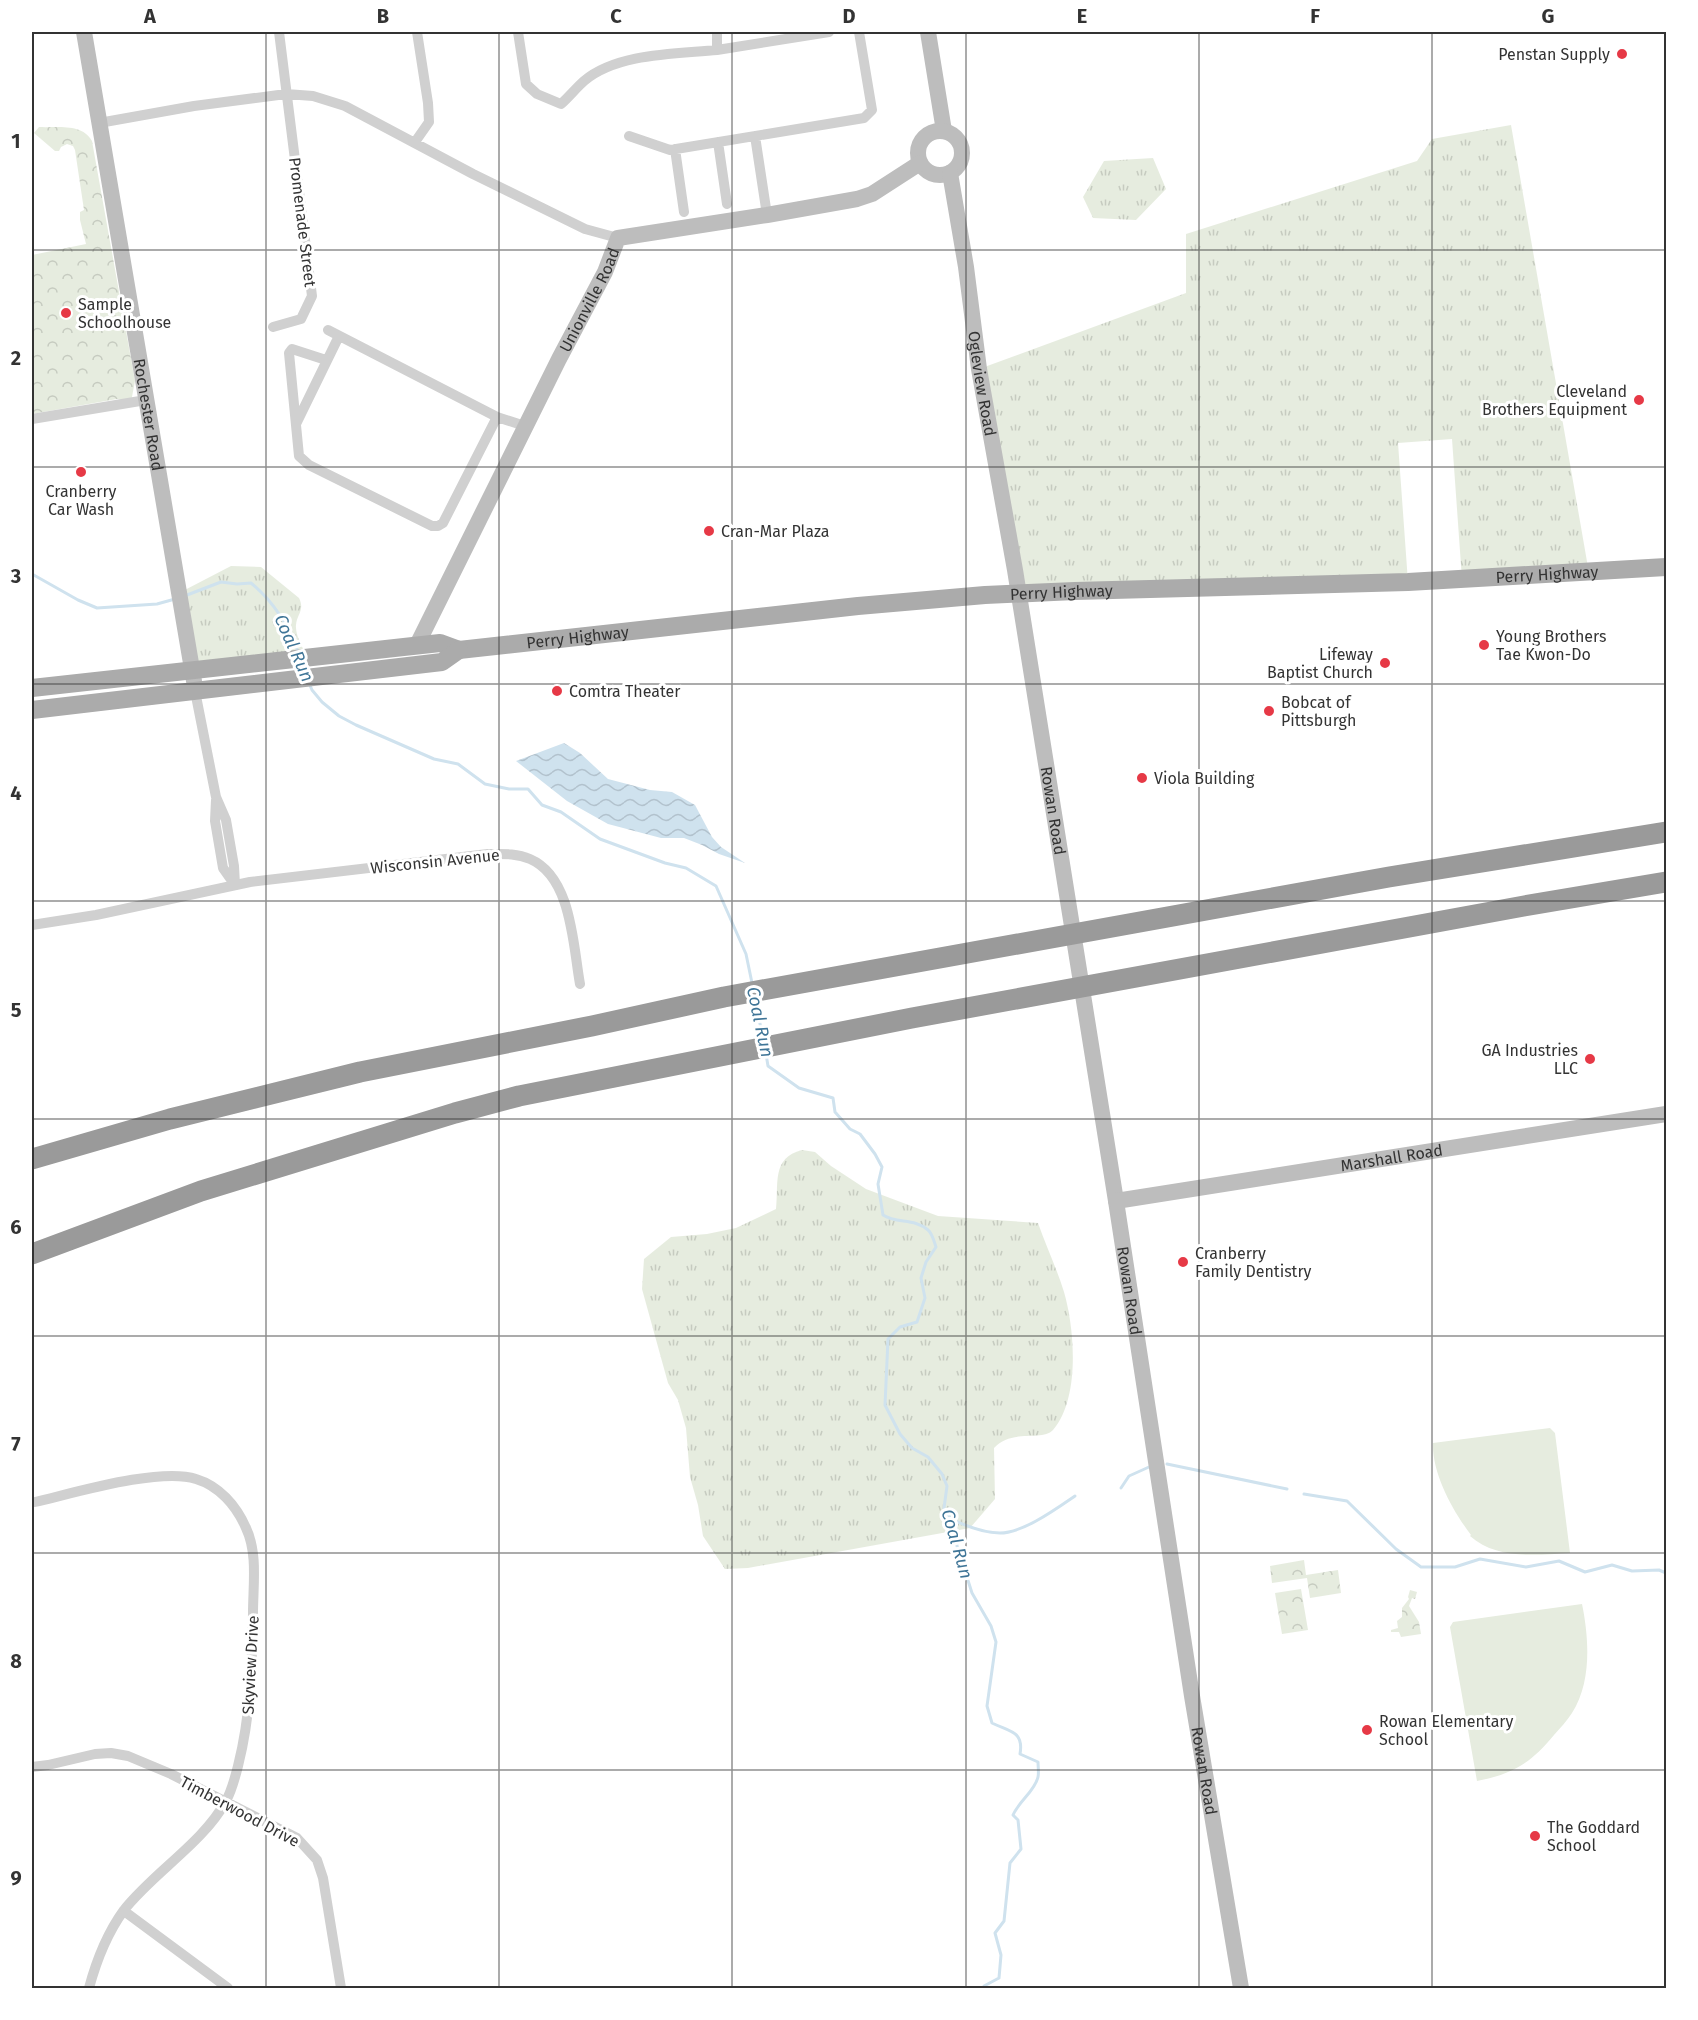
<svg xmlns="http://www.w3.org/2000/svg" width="1698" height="2020" viewBox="0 0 1698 2020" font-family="'Fira Sans',sans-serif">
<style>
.grass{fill:url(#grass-tufts)}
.park{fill:url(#park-crowns)}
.pitch{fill:#e6ecdf}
.water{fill:url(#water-waves)}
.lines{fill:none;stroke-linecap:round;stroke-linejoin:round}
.stream{stroke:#cfe2ee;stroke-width:3}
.street{stroke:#d0d0d0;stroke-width:10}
.secondary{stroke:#bdbdbd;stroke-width:16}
.primary{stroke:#ababab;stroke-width:18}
.highway{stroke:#9a9a9a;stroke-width:21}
.grid{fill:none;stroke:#333;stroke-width:1.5;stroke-opacity:0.55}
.poi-dot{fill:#e63946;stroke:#fff;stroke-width:2}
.labels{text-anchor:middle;stroke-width:6;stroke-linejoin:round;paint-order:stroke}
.poi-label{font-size:16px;fill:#333;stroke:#fff;text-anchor:start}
.street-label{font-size:16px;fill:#333;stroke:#fff}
.water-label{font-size:18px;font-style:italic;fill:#3f7597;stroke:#fff}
.neatline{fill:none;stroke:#333;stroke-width:2}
.grid-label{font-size:20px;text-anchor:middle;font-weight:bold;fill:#333}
</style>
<defs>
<pattern id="grass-tufts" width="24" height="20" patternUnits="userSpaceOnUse" patternTransform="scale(1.5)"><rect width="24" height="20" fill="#e6ecdf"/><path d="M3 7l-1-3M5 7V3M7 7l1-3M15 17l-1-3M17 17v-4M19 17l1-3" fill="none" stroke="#c6cbc0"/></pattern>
<pattern id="park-crowns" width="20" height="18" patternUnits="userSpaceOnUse" patternTransform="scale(1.5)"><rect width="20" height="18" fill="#e6ecdf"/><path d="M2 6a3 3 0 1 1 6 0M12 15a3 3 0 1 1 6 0" fill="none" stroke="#c6cbc0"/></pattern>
<pattern id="water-waves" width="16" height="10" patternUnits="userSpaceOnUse" patternTransform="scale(1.5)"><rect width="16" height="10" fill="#cfe2ee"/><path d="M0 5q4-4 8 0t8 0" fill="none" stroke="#b2c2cd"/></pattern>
</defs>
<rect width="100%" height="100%" fill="#fff"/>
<path class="grass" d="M1511,125L1589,573L1462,579L1452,439L1398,443L1408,582L1018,593L979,369L1186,293V234L1417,161L1432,139Z
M1153,158L1166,189L1136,220L1093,218L1083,197L1104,161Z
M231,566L261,567L299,598C305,610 297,614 296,625C295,635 303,648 307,657L192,670L179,593Z
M802,1150L815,1152L831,1166L866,1189L938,1216L1038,1223C1046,1246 1057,1269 1064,1292C1075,1330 1080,1399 1053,1430C1042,1442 1012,1428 994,1448L995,1499L970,1528L748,1568L725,1569L703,1536L698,1505L690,1477L686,1428L678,1400L668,1383L642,1289L644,1259L671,1237L707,1234L736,1228L776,1209C779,1184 771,1158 802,1150Z"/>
<path class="park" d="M39,127C57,128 82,123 92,141L135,381L131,402L117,399L32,414V351L34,350L32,344V255L86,244L80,220V212L84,210L75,150L73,146L67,144L61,147L59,151H55L34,133Z
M1304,1560L1306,1575L1338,1570L1341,1593L1310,1598L1307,1578L1272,1583L1270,1566Z
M1301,1589L1308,1630L1282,1634L1275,1593Z
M1410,1590L1417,1592L1415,1599L1412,1598L1409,1606L1419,1622L1421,1634L1401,1637L1399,1632H1391V1630L1398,1628L1397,1621L1402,1617V1608L1409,1599L1408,1597Z"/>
<path class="pitch" d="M1550,1428L1555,1433L1570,1553C1536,1555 1497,1560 1470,1536L1471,1535C1453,1511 1432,1474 1433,1443Z
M1582,1604C1589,1638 1592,1682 1572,1713C1567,1721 1560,1728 1554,1735C1531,1763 1513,1774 1477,1781L1450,1627L1453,1622Z"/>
<path class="water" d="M564,743L580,753L608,779L650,790L672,792L695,805L712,837L721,847L745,863L719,854L702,845L684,838H661L608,824L567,801L516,761Z"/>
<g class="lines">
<path class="stream" d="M32,574L78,600L97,608L157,604L175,599
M187,595L221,582L237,584L251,583C274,602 288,624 298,652
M309,683L312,690L322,702L339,716L356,725L434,759L458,764L485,784L509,789H528L542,805L561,812L600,839L665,863L686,868L716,886L746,954L752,983
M755,998L763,1039
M766,1054L768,1066L799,1088L833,1098L835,1112L850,1129L860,1134L875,1154L882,1167L878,1184L883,1215C897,1224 914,1218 928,1230C932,1233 934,1241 936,1247L926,1262L921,1278L925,1298L917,1322L900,1327L888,1339L885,1405L900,1434L912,1448L928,1457L942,1474L947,1486L944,1508L957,1530V1546L972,1593L991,1626L996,1642L987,1706L992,1723C1010,1732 1024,1731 1020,1754L1038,1762C1038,1766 1039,1773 1038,1777C1035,1791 1019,1801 1013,1815L1018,1820L1021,1849L1010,1863L1004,1921L995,1933L1001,1955L999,1978L984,1986V1988
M1167,1464L1287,1489
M1121,1488L1129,1476L1149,1467
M1304,1494L1347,1501L1396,1549L1421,1567H1455L1480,1559L1526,1567L1559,1561L1585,1572L1612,1565L1632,1571L1659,1570L1666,1573
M951,1519C966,1526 983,1533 1000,1533C1023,1533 1056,1509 1075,1496"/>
<path class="street" d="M518,32L526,84L537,94L561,104C569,97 576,88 584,81C617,53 676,54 717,50V32
M717,50L829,32
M99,123L194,106L286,94L313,96L345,106L473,174L585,229L618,238
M629,136L670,150L864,118L872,110L859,32
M755,136L767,215
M415,142L429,122L428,103L417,32
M718,142L727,204
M675,149L684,212
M273,327L301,319L312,296L279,32
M328,330L497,417
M326,360L292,349L289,353L299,456L309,465L432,526H438L443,523L497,417L525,426
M32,419L146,400
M296,424L339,336
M195,691L216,797L226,820L234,866L235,885
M216,800L215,821L223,868L235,885
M32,925L96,915L250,882L488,854C502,854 516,853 530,859C572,877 573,946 580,984
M35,1502C74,1493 160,1467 196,1479C219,1486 236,1505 246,1528C258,1553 253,1586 253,1613C252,1665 251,1715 238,1766C235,1778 232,1790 226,1801C203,1843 154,1872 124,1910C108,1932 96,1962 89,1988
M32,1767L48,1765L95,1754L111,1753L128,1756L171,1774L297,1838L317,1860L323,1878L341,1988
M124,1911L228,1988"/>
<g class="secondary">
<path id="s1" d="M84,32L194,681"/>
<path d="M928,32L944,131"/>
<circle cx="940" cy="153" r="22"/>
<path id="s2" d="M950,173L966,267L979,369L1015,570L1116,1201L1192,1696L1241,1988"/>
<path id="s3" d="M417,645L559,359L605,272L618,238L767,215L857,199L872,194L920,163"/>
<path id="s4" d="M1116,1201L1666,1114"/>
</g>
<g class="primary">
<path id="s5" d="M32,688L440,643L459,650L858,606L985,595L1075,591L1408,582L1666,567"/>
<path d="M32,710L442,662L459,650"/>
</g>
<path class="highway" d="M32,1159L170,1119L360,1072L592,1026L724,997L1389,877L1666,832
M32,1254L201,1191L455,1113L519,1096L912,1018L1524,906L1666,882"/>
</g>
<path class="grid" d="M266,32V1988M499,32V1988M732,32V1988M966,32V1988M1199,32V1988M1432,32V1988M32,250H1666M32,467H1666M32,684H1666M32,901H1666M32,1119H1666M32,1336H1666M32,1553H1666M32,1770H1666"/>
<g class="poi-dot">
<circle cx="1622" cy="54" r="6"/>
<circle cx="66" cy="313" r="6"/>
<circle cx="1639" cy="400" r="6"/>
<circle cx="81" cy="472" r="6"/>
<circle cx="709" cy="531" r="6"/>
<circle cx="1484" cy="645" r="6"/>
<circle cx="1385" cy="663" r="6"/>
<circle cx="557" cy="691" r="6"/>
<circle cx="1269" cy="711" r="6"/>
<circle cx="1142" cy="778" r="6"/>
<circle cx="1590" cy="1059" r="6"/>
<circle cx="1183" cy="1262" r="6"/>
<circle cx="1367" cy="1730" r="6"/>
<circle cx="1535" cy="1836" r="6"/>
</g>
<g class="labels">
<g class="poi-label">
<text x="1610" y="60" text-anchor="end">Penstan Supply</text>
<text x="78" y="310">Sample<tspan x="78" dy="18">Schoolhouse</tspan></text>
<text x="1627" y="397" text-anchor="end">Cleveland<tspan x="1627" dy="18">Brothers Equipment</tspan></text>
<text x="81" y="497" text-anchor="middle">Cranberry<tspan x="81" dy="18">Car Wash</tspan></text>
<text x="721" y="537">Cran-Mar Plaza</text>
<text x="1496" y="642">Young Brothers<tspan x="1496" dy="18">Tae Kwon-Do</tspan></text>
<text x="1373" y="660" text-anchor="end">Lifeway<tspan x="1373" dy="18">Baptist Church</tspan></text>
<text x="569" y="697">Comtra Theater</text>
<text x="1281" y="708">Bobcat of<tspan x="1281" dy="18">Pittsburgh</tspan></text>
<text x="1154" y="784">Viola Building</text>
<text x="1578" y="1056" text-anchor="end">GA Industries<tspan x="1578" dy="18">LLC</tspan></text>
<text x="1195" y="1259">Cranberry<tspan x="1195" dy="18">Family Dentistry</tspan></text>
<text x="1379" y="1727">Rowan Elementary<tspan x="1379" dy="18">School</tspan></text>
<text x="1547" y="1833">The Goddard<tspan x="1547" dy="18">School</tspan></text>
</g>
<g class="street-label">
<text transform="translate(303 222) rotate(83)" y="6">Promenade Street</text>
<text dy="6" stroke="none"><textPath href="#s3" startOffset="386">Unionville Road</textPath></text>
<text dy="6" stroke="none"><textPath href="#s2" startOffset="213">Ogleview Road</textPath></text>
<text dy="6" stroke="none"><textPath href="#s1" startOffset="388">Rochester Road</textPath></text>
<text dy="6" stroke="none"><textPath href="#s5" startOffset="1522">Perry Highway</textPath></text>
<text dy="6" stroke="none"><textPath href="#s5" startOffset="1036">Perry Highway</textPath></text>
<text dy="6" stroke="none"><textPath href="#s5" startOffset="550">Perry Highway</textPath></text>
<text dy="6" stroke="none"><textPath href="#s2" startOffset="646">Rowan Road</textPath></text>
<text transform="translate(435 861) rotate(-6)" y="6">Wisconsin Avenue</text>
<text dy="6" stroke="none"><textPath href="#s4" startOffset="279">Marshall Road</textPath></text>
<text dy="6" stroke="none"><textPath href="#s2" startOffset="1132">Rowan Road</textPath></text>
<text transform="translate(250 1665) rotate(-87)" y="6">Skyview Drive</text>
<text dy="6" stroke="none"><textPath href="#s2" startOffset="1618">Rowan Road</textPath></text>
<text transform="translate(240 1811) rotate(28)" y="6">Timberwood Drive</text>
</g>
<g class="water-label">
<text transform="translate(294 648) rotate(66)" y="6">Coal Run</text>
<text transform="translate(760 1022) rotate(78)" y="6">Coal Run</text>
<text transform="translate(957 1544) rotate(74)" y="6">Coal Run</text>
</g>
</g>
<rect width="1698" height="2020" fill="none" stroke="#ffffff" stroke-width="66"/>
<rect x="33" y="33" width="1632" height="1954" class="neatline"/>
<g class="grid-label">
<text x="150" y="23">A</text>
<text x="383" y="23">B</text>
<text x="616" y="23">C</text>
<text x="849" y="23">D</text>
<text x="1082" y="23">E</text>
<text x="1315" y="23">F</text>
<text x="1548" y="23">G</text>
<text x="16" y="148">1</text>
<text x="16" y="365">2</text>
<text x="16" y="583">3</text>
<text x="16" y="800">4</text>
<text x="16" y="1017">5</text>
<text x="16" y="1234">6</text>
<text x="16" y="1451">7</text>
<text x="16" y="1668">8</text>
<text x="16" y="1885">9</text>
</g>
</svg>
